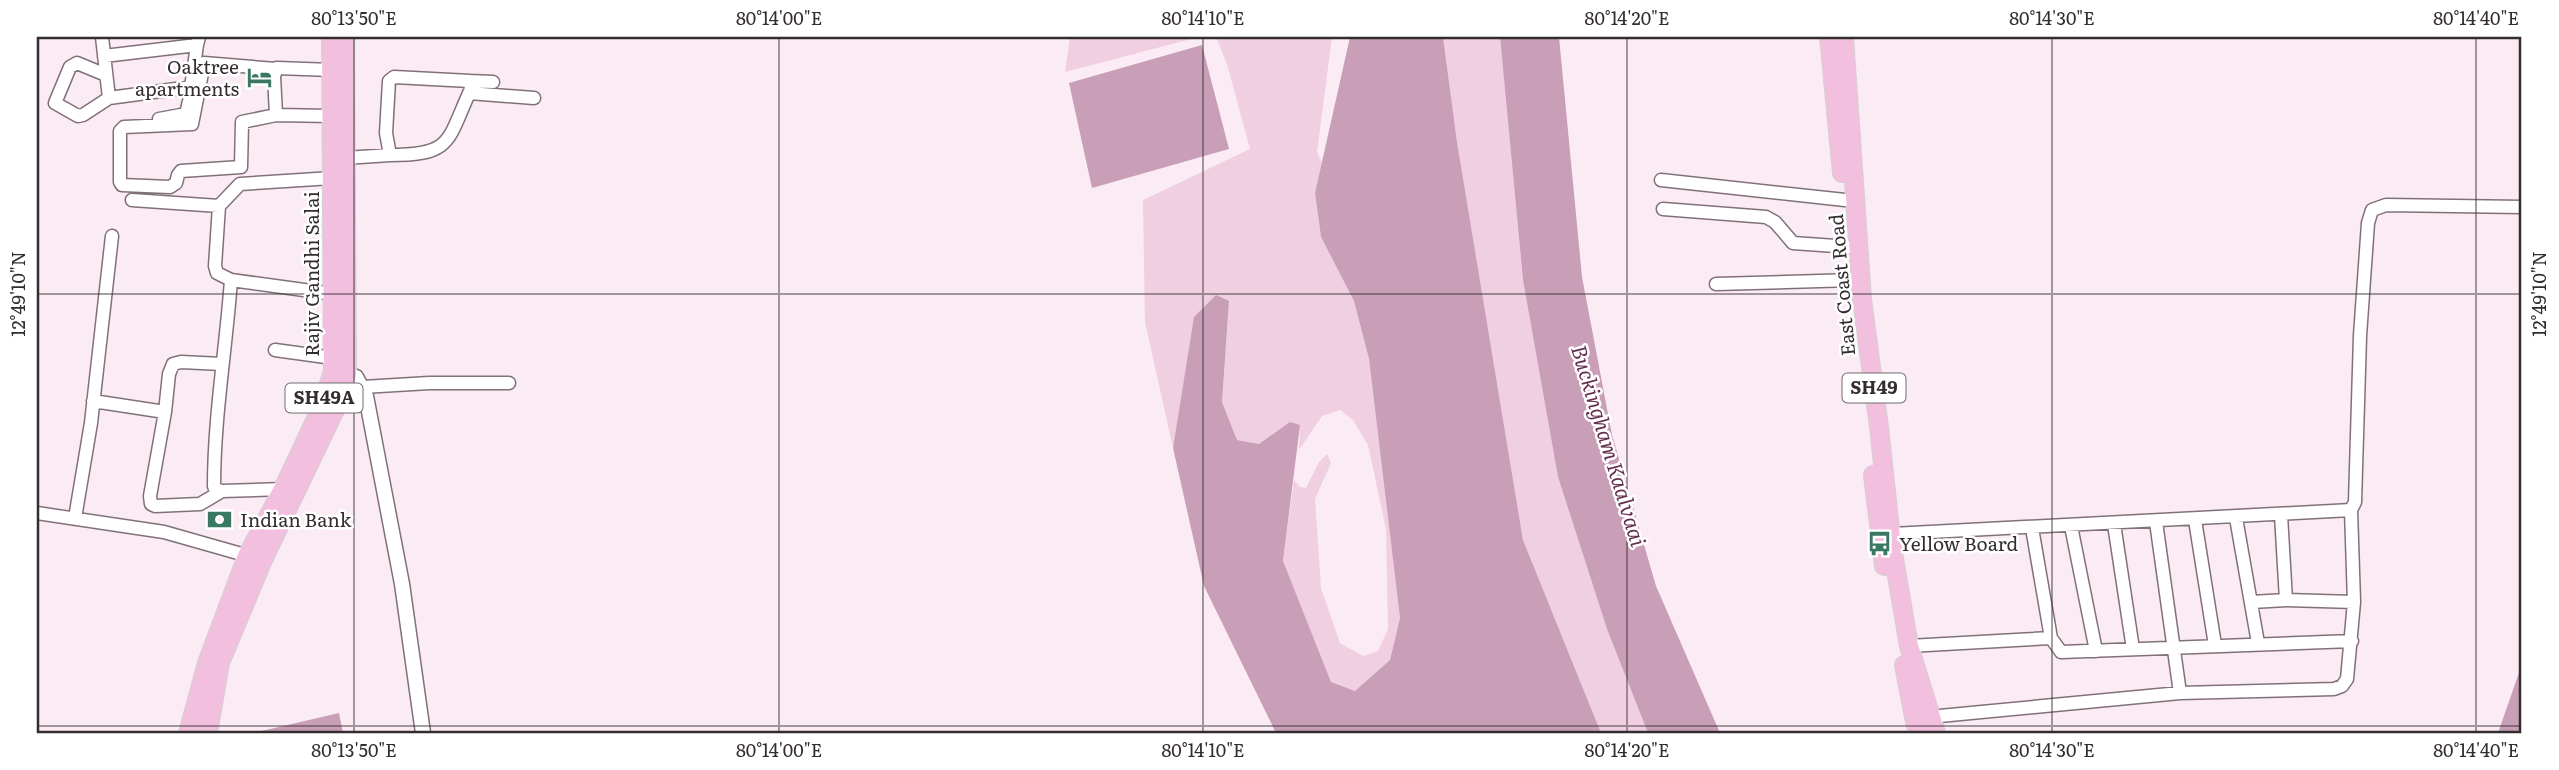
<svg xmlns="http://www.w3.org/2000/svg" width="2559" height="770" viewBox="0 0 2559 770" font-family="Literata,serif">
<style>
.green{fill:#f0cfe1}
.water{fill:#c89fb6}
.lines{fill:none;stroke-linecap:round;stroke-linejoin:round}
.minor-casing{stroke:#807179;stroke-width:15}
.tertiary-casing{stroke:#807179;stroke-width:17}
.primary-casing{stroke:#d2d1d1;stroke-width:20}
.minor{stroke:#fff;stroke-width:12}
.tertiary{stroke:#fff;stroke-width:14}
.primary{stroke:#f3bfde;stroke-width:18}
.ticks{fill:none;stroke:#332d30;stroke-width:2;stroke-opacity:0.45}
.labels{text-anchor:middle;stroke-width:5;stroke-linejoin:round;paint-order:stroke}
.shield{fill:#fff;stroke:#706c6e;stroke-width:2}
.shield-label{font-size:18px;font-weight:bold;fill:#332d30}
.poi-label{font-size:19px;fill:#332d30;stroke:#fff;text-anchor:start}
.street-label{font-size:19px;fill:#332d30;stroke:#fff}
.water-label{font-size:21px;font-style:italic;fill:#642f50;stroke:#fff}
.neatline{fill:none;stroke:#332d30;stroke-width:2.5}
.ticks-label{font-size:18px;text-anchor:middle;fill:#332d30}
</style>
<rect width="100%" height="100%" fill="#fbebf4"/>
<path class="green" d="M1070,37H1199L1065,72Z
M1216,37H1332L1317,152L1322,163L1315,193L1321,237L1354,301L1369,359L1400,618L1390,660L1355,691L1331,683L1283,561L1294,480L1300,487L1306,488L1319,462L1327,454L1331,463L1315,499L1321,588L1340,643L1363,656L1378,651L1388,629L1386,529L1368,445L1353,420L1340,410L1322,416L1299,450L1300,426L1259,444L1237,440L1222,402L1229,302L1182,394L1173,448L1145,322L1143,200L1250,149L1227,64Z
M1443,37H1500L1523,280L1558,477L1607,629L1648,733H1601L1523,540L1457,142Z"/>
<path class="water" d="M1350,37H1443L1457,142L1523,540L1601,733H1276L1204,586L1173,448L1194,317L1216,295L1229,301L1222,402L1237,440L1259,444L1290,422L1300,425L1283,561L1331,682L1355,691L1390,660L1400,618L1369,359L1354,301L1321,237L1315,193Z
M1500,37H1559L1582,277L1612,435L1656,586L1720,733H1648L1607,629L1558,477L1523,280Z
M1202,45L1229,149L1092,188L1069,83Z
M2522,664V733H2498Z
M339,713L343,733H253Z"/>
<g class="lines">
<defs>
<path id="minor" d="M102,37L109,98
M104,56L197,45L199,37
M276,69L204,63L192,124L124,127L120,131V182L122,185L170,187L176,183L178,175L181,171L241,167L242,122L276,115
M332,70L277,68L274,76L276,115L332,116
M106,75L77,63L70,67L55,103L78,116L83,115L109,98L191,87L197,45
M394,77L470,81L471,89C447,140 454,155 390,155L386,133L389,81Z
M470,81L493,82
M469,93L534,98
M159,119L186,114L189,101
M345,158L390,155
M1661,180L1845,200
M132,200L219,206
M1663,209L1766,217L1775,222L1793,243L1850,247
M231,280L333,294
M1716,284L1853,280
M275,350L333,358
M363,387L429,383H509
M93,401L165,412L150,496L151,504L155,506L200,504L222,491
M165,412L169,374L173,364L181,362L222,364
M283,489L222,491L215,489L214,486C214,417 226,349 231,280L217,273L215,266L219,206L240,184L332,178
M37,513L164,532L252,557
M2281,515L2286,600
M75,518L91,423L112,236
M2236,518L2258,643
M2195,520L2215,645
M2156,522L2180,693
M2114,524L2133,649
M2071,526L2096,651
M2032,528L2051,638L2061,652L2352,641
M1892,534L2351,510L2355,502L2360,336L2368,223L2372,210L2386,205L2522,207
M2252,602L2286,600L2354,602
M1909,646L2051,638
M1929,717L2180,693L2334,689L2342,686L2347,679L2354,602L2351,510"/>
<path id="tertiary" d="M338,372L356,377L366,396L402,584L423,733"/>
<path id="primary" d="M1829,37L1842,173
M1844,37L1862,299L1879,427L1892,547L1909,646L1936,733
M1873,475L1884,566
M1904,665L1915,722L1919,733
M188,733L207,663L247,556L283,489L321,408L333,371L331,37
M208,733L220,663L263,560L336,408L347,374L345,37"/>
</defs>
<use href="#minor" class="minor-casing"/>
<use href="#tertiary" class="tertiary-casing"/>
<use href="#primary" class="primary-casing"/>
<use href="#minor" class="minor"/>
<use href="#tertiary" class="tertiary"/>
<use href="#primary" class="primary"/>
</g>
<path class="ticks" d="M354,37V733M779,37V733M1203,37V733M1627,37V733M2052,37V733M2476,37V733M37,294H2522M37,726H2522"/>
<defs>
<symbol id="hotel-bare" viewBox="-9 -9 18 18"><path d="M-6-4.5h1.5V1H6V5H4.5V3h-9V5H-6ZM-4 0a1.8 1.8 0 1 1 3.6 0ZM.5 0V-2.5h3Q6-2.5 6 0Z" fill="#3a7864" stroke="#fff" stroke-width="2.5" paint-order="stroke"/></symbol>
<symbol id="bank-bare" viewBox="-9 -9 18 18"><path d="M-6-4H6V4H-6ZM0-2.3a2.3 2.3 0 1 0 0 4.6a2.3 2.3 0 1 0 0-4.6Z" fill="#3a7864" stroke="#fff" stroke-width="2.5" paint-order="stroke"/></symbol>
<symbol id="bus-bare" viewBox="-9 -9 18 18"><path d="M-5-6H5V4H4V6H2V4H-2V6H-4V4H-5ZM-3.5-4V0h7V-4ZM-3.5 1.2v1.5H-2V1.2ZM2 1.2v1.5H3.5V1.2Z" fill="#3a7864" stroke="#fff" stroke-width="2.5" paint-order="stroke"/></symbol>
</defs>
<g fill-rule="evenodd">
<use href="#hotel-bare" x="242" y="60" width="35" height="35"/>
<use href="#bank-bare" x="202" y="502" width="35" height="35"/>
<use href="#bus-bare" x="1862" y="526" width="35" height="35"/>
</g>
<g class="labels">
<g class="shield">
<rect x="1842.5" y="373.5" width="63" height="29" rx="5"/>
<rect x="285.5" y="383.5" width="77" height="29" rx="5"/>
</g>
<g class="shield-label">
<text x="1874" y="394">SH49</text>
<text x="324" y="404">SH49A</text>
</g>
<g class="poi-label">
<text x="239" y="74" text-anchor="end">Oaktree<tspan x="239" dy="22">apartments</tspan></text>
<text x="240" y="527">Indian Bank</text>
<text x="1899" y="551">Yellow Board</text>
</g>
<g class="street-label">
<text transform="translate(312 274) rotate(-90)" y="7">Rajiv Gandhi Salai</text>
<text transform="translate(1842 285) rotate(-95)" y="7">East Coast Road</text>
</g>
<g class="water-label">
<text transform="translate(1608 446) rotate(73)" y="7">Buckingham Kaalvaai</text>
</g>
</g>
<rect width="2559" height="770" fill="none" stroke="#ffffff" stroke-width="77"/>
<rect x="38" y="38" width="2482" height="694" class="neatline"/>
<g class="ticks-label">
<text x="354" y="25">80°13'50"E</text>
<text x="779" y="25">80°14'00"E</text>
<text x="1203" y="25">80°14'10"E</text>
<text x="1627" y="25">80°14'20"E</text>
<text x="2052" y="25">80°14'30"E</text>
<text x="2476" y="25">80°14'40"E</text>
<text transform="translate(19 294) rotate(-90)" y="6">12°49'10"N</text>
<text transform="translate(2540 294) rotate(-90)" y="6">12°49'10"N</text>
<text x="354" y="757">80°13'50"E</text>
<text x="779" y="757">80°14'00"E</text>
<text x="1203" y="757">80°14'10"E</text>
<text x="1627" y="757">80°14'20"E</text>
<text x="2052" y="757">80°14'30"E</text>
<text x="2476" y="757">80°14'40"E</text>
</g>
</svg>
